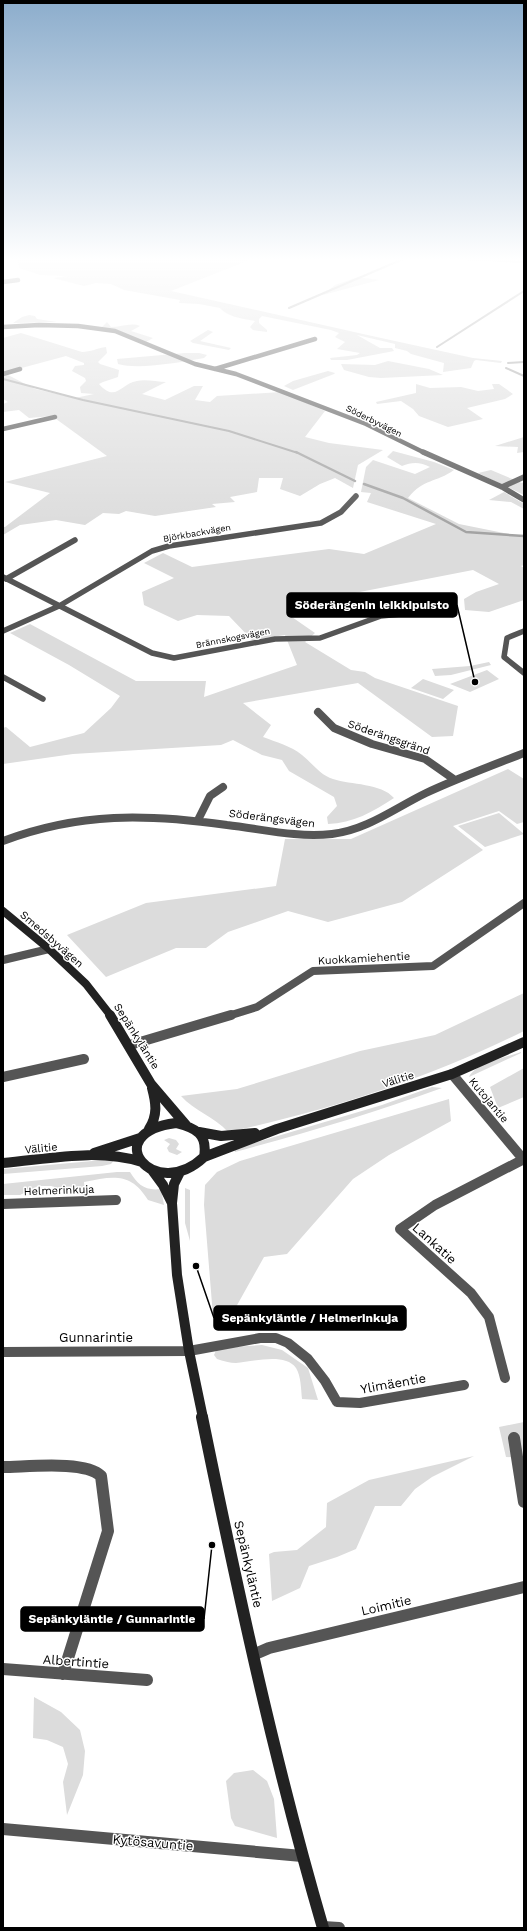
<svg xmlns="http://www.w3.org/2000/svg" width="527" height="1931" viewBox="0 0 527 1931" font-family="'Work Sans',sans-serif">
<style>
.green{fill:#dcdcdc}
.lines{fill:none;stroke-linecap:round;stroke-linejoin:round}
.stream-far1{stroke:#a3a3a3;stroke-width:2}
.stream{stroke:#a3a3a3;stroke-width:2.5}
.minor-far4{stroke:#555;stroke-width:4.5}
.minor-far3{stroke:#555;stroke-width:5.5}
.minor-far2{stroke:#555;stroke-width:8}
.minor-far1{stroke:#555;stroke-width:10}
.minor{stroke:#555;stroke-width:12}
.secondary-far2{stroke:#222;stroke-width:8}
.secondary-far1{stroke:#222;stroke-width:10}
.secondary{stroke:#222;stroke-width:12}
.labels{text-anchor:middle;stroke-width:3;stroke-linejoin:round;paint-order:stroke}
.far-street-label{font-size:9px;fill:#000;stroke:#fff}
.street-label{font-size:11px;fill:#000;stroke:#fff}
.near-street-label{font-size:13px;fill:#000;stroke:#fff}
.leader{fill:none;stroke:#000;stroke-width:1.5}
.callout-dot{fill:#000;stroke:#fff;stroke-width:1.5}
.callout{fill:#000;stroke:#000;stroke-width:1.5}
.callout-label{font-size:12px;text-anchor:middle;font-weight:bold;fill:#fff}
</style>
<rect width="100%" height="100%" fill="#fff"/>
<path class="green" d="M18,259H252L171,291L372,336L473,358L502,361L501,363L476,360L474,361L471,368L443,372L444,363L411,354L407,351L395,348V344L357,335L380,348H392L394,351L347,360H331L330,358L357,355L360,353L337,349L345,342L335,337L339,333L331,330L262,316L259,319V323L267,330V332L253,330L250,327L255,321C245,319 227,317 220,308L199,304L179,303L180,300L124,290L111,284L96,283L84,286L53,278L68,276L40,275L19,268Z
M358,277L379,280L323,295L335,285Z
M29,315L35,316L37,319L57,322L13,323L22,317Z
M107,322L111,327C121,327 131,322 140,326L131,331L153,338L146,342L102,327Z
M208,330L213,332L200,341L231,348L229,350L193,343L190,341Z
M21,333L82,352C91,352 97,348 106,347L107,353L98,362L100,364L119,370L118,377L103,382L99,384C116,403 120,384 137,381C146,379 157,382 166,382L142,394L165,400L194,386H203L195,400L210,402L217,396L281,392L325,411L305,437L329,443L383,450L358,465L353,488L335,478L320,484L300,496L280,489L283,478H259L257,492L230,497L235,502L212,504L216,507L155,516L126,511L119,514L103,513L85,525L56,520L20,525L3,535V527H5L50,493L5,482L107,456L52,416L29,418L19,410L3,412V404L8,402L3,399V376L8,375L35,389L75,398L94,394L81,393L80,387L86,381L85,378L72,371L75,366L84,365V363L66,356L3,373V338Z
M185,353H199L207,355L204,358C181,362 139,370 118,364L117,359Z
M388,361L429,369L443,375L381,378L369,377L344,370L341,364L375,365Z
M328,371L335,373L334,374L293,390L284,386L293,381Z
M416,384L430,388L461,387L478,391L494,389L492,384H499L513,394L505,399L467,408L483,419L448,427L419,416L413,409L401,401L377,404L376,402L416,393Z
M524,437V452L517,453L518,447L495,446Z
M393,451L434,462L454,470C436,483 424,478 408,498L459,524L524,537V565L521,566L524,568V600L489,612L465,610L464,599L476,592L499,584L473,570L303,603L289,615L315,633L305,642L351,670L365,672L375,678L458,706L453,736L432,737L358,683L243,703L271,725L263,737C276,742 291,746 302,755C312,763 320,775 333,779C351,785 381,783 394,798C373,812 353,823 328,824L327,817L337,806L334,797L289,771L282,760L262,755L233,740L221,745L73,754L3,764V728L6,727L30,747L84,733L111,708L120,696L69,665L10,633L30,624L136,681H206L204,697L297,665L285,635L252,640L229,616L197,615L178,621L144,605L142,592L174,578L144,563L163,553L192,567L329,549L364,554L436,524L367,502L371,493L361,492L366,467L373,460L415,474L430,467C420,462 412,462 402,466L387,457Z
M491,470L522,483L524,482V495L478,473Z
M504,492L524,504V509L511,502L489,500Z
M489,662L491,665L451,675L435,676L432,669L470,666Z
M487,670L499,679L470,692L450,684Z
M423,679L454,690L443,699L411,688Z
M508,769L524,779V822L517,824L499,811L453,826L483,850L402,902L328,922L288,911L228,932L206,948H176L106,977L67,935L146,903L276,886L285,839H351Z
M499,813L524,834L485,847L458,826Z
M524,993V1031C430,1078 331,1110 228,1132C215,1117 194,1111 181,1096L237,1089L360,1051L435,1035Z
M521,1052V1053L469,1077C475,1063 507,1057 521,1052Z
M524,1068V1097L498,1108L490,1087Z
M432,1087L442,1088C374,1113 305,1133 235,1152L234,1149L382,1105Z
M449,1099L451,1121L389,1155L353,1179L287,1254L264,1257L236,1307L213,1316L204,1205L205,1185L217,1172L240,1161Z
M169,1138L176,1140L179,1144L176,1149L182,1152L177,1155L169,1152L167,1148L170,1144L164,1140Z
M115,1159L111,1164L102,1166L3,1174V1169Z
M117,1172H130C138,1185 145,1191 161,1189L164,1205L148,1200C131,1172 113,1176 84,1182L85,1195L51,1186H38L20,1195H3V1184Z
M185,1188L190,1190V1241L185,1223Z
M262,1345L282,1350L308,1368L318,1400L302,1399C301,1389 301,1376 296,1368C285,1352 252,1362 236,1363C230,1363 223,1361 217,1359L214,1355L217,1348Z
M524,1422V1458L506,1457L499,1427Z
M474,1456L432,1477L415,1489L401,1506H375L356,1549L337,1557L309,1566L300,1588L272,1601L269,1554L274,1552L297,1550L326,1527L327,1503L369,1480Z
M34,1697L61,1712L80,1730L85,1751L83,1775L67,1815L63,1782L68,1764L63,1747L47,1740L33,1738Z
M253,1770L267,1781L274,1799L277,1838L235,1826L231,1818L226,1781L234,1773Z"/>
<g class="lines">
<path class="stream-far1" d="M462,259L524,262
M289,308L403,259
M437,347L524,291
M508,363L524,362
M506,368L524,376
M3,379L83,400L229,431L298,453"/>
<path class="stream" d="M296,452L355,481
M364,484L403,498L466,532L524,536"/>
<path class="minor-far4" d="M3,282L18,280
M3,327L39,325L78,326L115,331L195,364L236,374L366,424L425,453
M215,369L315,339
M3,374L20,369
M3,429L55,417"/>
<path class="minor-far3" d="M423,452L502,487L524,500
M502,487L524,477
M3,577L152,653L174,658L275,639L320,638L381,616L442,610
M6,579L75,540
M3,631L59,606L152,551L169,546L321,523L341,512L356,496
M524,631L507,638L504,657L524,673
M3,677L43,699"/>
<path class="minor-far2" d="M318,712L334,728L372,744L425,759L455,780
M198,820L210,796L223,787
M3,841C80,812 147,814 227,825C262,829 297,838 332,834C367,830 395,808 426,793C458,778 491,766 524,753
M3,960L49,949
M228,1016L257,1007L313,971L433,966L524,903"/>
<path class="minor-far1" d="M130,1045L231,1015
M452,1074L523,1159
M3,1077L84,1059
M3,1204L116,1200
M3,1352L189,1351L260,1338H276L288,1343L308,1359L325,1381L337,1402L360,1403L464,1385
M505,1378L489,1317L471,1293L400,1229L435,1205L524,1159"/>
<path class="minor" d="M514,1438L524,1502
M3,1467C26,1467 85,1460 101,1476L108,1531L63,1674
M255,1654L269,1648L524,1587
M3,1669L147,1680
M3,1829L302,1856
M323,1927L339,1928"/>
<path class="secondary-far2" d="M3,911L49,949L86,984L111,1016"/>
<path class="secondary-far1" d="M110,1015L151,1084L186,1125
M176,1123C196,1128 208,1134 204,1157C154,1204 97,1133 176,1123Z
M149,1129C158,1115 156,1103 152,1088
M199,1132L221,1136L255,1133
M94,1153L140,1138
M204,1157L277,1129L452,1074L524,1042
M3,1163C49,1159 97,1148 142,1162
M152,1170L163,1185L172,1203
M180,1172L174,1184L172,1203L177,1275L189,1351L203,1418"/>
<path class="secondary" d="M202,1417C237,1588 274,1760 323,1928"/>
</g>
<linearGradient id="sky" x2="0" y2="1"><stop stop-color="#8cadcc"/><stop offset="0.49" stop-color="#fff"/><stop offset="1" stop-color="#fff" stop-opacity="0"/></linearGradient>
<rect width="527" height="529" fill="url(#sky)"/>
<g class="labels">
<g class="far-street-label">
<text transform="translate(374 421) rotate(26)" y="3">Söderbyvägen</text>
<text transform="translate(197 533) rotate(-10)" y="3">Björkbackvägen</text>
<text transform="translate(233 638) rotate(-11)" y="3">Brännskogsvägen</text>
</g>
<g class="street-label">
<text transform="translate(389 737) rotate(19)" y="4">Söderängsgränd</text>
<text transform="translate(272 818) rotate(7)" y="4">Söderängsvägen</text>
<text transform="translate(52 939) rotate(41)" y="4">Smedsbyvägen</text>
<text transform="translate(364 958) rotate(-3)" y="4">Kuokkamiehentie</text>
<text transform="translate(137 1036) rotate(58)" y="4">Sepänkyläntie</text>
<text transform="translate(398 1079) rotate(-17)" y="4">Välitie</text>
<text transform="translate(489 1100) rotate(50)" y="4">Kutojantie</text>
<text transform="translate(41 1148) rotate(-5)" y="4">Välitie</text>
<text transform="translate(59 1190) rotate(-2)" y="4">Helmerinkuja</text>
</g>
<g class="near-street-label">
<text transform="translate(435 1243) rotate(42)" y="5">Lankatie</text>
<text x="96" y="1342">Gunnarintie</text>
<text transform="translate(393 1383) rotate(-10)" y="5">Ylimäentie</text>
<text transform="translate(249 1564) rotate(77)" y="5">Sepänkyläntie</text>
<text transform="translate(386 1605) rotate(-13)" y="5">Loimitie</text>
<text transform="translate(76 1661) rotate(4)" y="5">Albertintie</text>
<text transform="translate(153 1842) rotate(5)" y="5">Kytösavuntie</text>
</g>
</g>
<path class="leader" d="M475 682L457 605M196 1266L214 1318M212 1545L204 1619"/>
<g class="callout-dot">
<circle cx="475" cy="682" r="4"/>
<circle cx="196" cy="1266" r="4"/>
<circle cx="212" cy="1545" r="4"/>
</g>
<g class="callout">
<rect x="287" y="593" width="170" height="24" rx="4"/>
<rect x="214" y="1306" width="192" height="24" rx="4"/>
<rect x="21" y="1607" width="183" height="24" rx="4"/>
</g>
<g class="callout-label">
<text x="372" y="609">Söderängenin leikkipuisto</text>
<text x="310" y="1322">Sepänkyläntie / Helmerinkuja</text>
<text x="112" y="1623">Sepänkyläntie / Gunnarintie</text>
</g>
<rect width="527" height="1931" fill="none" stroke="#000000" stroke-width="8"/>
</svg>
